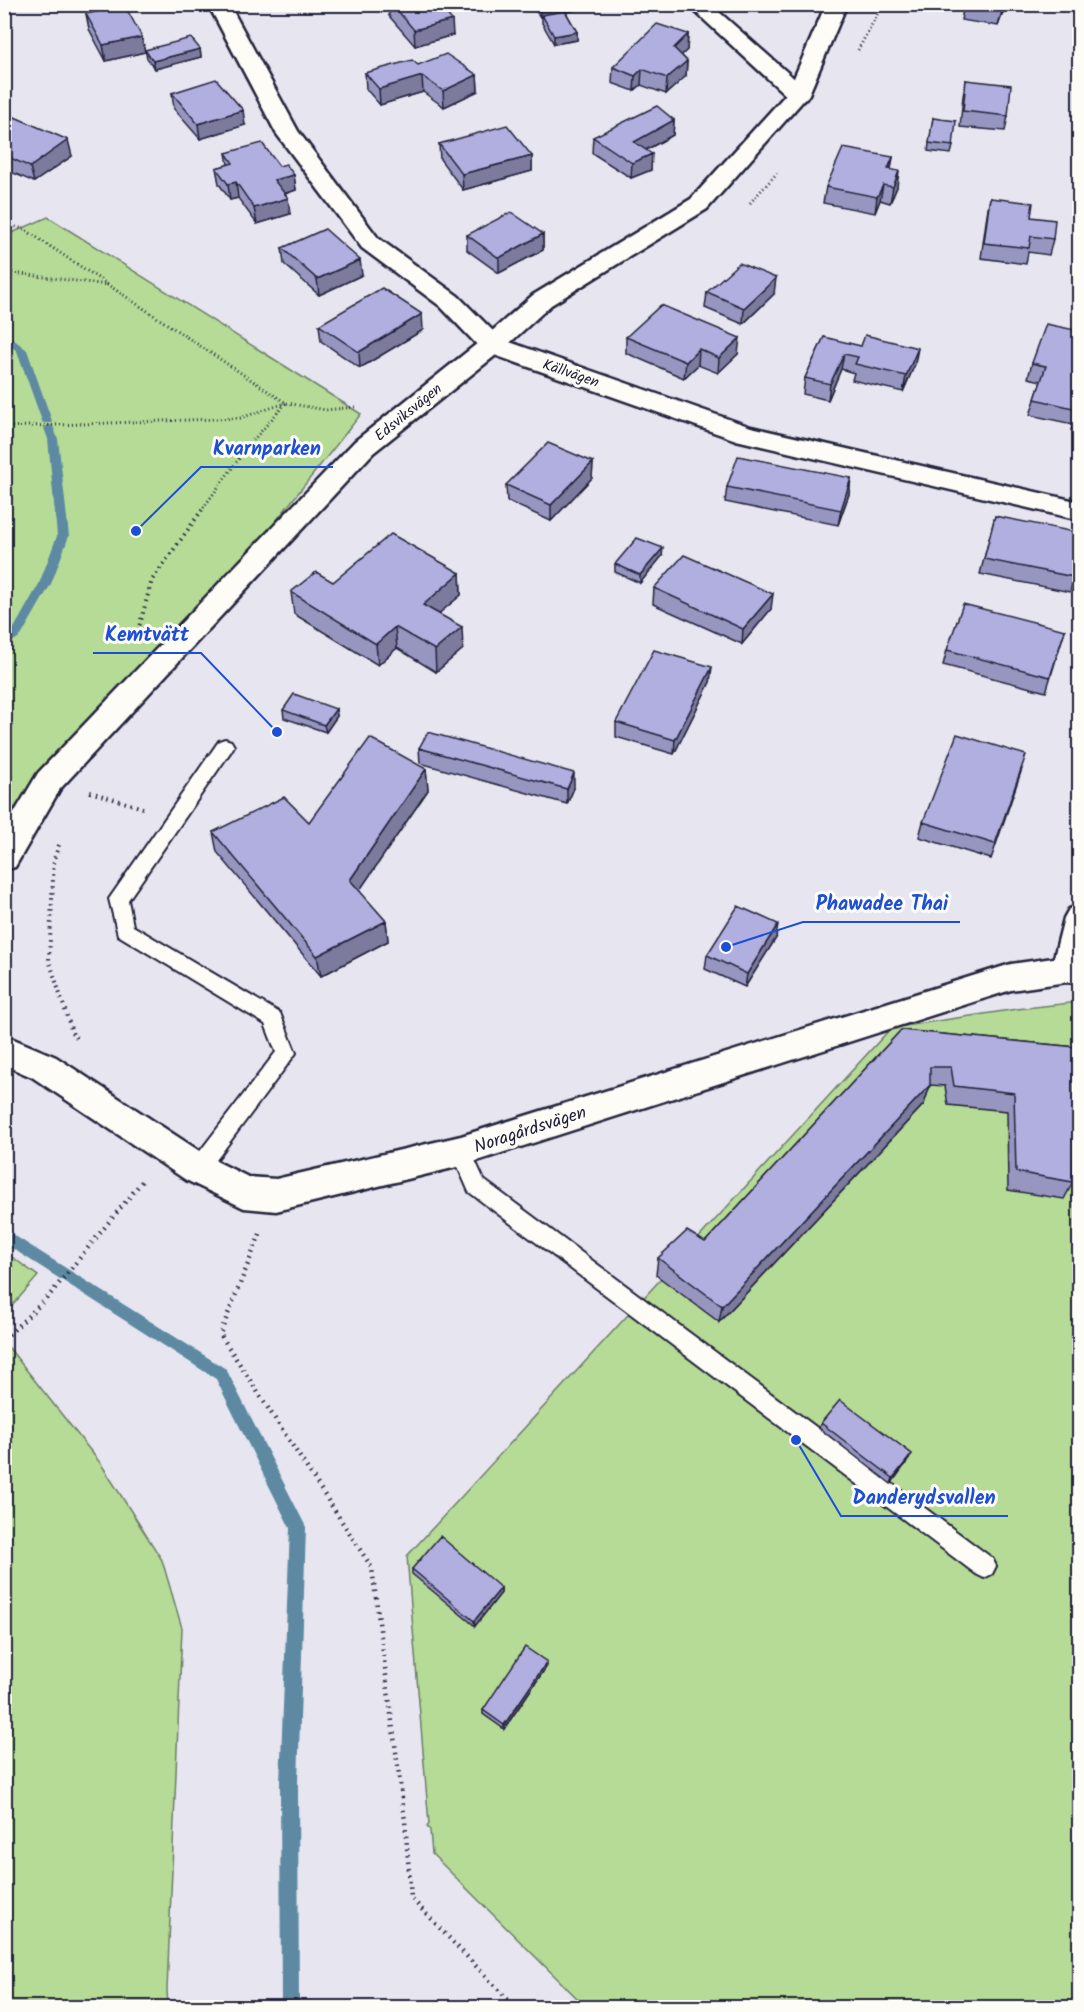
<svg xmlns="http://www.w3.org/2000/svg" width="1084" height="2012" viewBox="0 0 1084 2012" font-family="Kalam,sans-serif">
<style>
.green{fill:#b5db96;stroke:#6c7e68;stroke-width:1.5}
.lines{fill:none;stroke-linecap:round;stroke-linejoin:round}
.stream{fill:#5d8aa2;fill-rule:evenodd}
.lane-casing{stroke:#22223b;stroke-width:4}
.street-casing{stroke:#22223b;stroke-width:5}
.secondary-casing{stroke:#22223b;stroke-width:5}
.path-far2{stroke:#22223b;stroke-width:3;stroke-dasharray:1 3;stroke-linecap:butt}
.path-far1{stroke:#22223b;stroke-width:4;stroke-dasharray:1.5 4.5;stroke-linecap:butt}
.path{stroke:#22223b;stroke-width:4.5;stroke-dasharray:1.5 5;stroke-linecap:butt}
.lane{fill:#fdfcf7;fill-rule:evenodd}
.street{fill:#fdfcf7;fill-rule:evenodd}
.secondary{fill:#fdfcf7;fill-rule:evenodd}
.wall{fill:#9796c1;stroke:#22223b;stroke-width:1.5}
.shaded-wall{fill:#7b7a9d;stroke:#22223b;stroke-width:1.5}
.building{fill:#b0afe0;stroke:#22223b;stroke-width:1.5}
.labels{text-anchor:middle;stroke-width:6;stroke-linejoin:round;paint-order:stroke}
.far-street-label{font-size:15px;fill:#22223b;stroke:#fdfcf7}
.street-label{font-size:18px;fill:#22223b;stroke:#fdfcf7}
.leader{fill:none;stroke:#1d4ed8;stroke-width:2}
.callout-dot{fill:#1d4ed8;stroke:#fdfcf7;stroke-width:2}
.callout-label{font-size:20px;text-anchor:middle;font-weight:bold;fill:#1d4ed8;stroke:#fdfcf7;stroke-width:6;stroke-linejoin:round;paint-order:stroke}
</style>
<rect width="100%" height="100%" fill="#e6e5f0"/>
<filter id="ink" filterUnits="userSpaceOnUse"><feTurbulence type="fractalNoise" baseFrequency=".0167" numOctaves="2"/><feDisplacementMap in="SourceGraphic" scale="12" xChannelSelector="R" yChannelSelector="G"/><feConvolveMatrix kernelMatrix="1 2 1 2 8 2 1 2 1" color-interpolation-filters="sRGB"/></filter>
<g filter="url(#ink)">
<path class="green" d="M48,217L361,414L175,648L5,817V236Z
M1079,1002V2007H586L432,1854L430,1830L427,1827L429,1824L407,1556L891,1028L1017,1009Z
M5,1252L38,1276L5,1314Z
M9,1348L101,1464L162,1560L182,1628L167,1990L168,2007H5L4,1353Z"/>
<g class="lines">
<path class="stream" d="M4,332L27,350L52,421L51,423H43L42,421L17,351L4,341Z
M49,424L53,426L58,439L69,536L51,584L21,636L4,647V636L13,630L39,584L57,536L48,439L44,428Z
M4,1229L226,1369L306,1527L298,1783L299,2008H281L280,1783L290,1528L216,1379L4,1243Z"/>
<defs>
<path id="lane" d="M225,739L231,741L234,746L231,751L128,900L133,926L280,1013L296,1053L205,1175L198,1178L191,1175L188,1169L191,1163L276,1052L265,1024L118,935L109,899L219,741Z
M461,1142L468,1145L484,1180L992,1558L996,1566L992,1574L984,1578L976,1574L469,1192L451,1151L454,1145Z"/>
<path id="street" d="M208,4H229L298,131L378,238L458,296L501,339L751,427L1080,502V520L736,440L483,351L440,306L362,248L276,133Z
M687,4H710L806,89L809,94L806,99L798,101L790,99Z
M1080,905V976L1067,982L1055,978L1051,969L1064,918L1069,909Z"/>
<path id="secondary" d="M826,4H847L809,94L707,209L551,305L501,351L373,453L60,789L15,867L4,870V830L38,773L355,441L483,339L533,295L691,199L788,92Z
M1067,956L1080,958V984L1067,982L1011,990L461,1166L276,1211L244,1208L186,1180L32,1077L4,1065V1035L56,1057L210,1158L248,1177L276,1179L461,1136L1011,964Z"/>
</defs>
<use href="#lane" class="lane-casing"/>
<use href="#street" class="street-casing"/>
<use href="#secondary" class="secondary-casing"/>
<path class="path-far2" d="M858,50L883,4
M750,203L777,173
M4,224L24,229L286,403L326,410L355,407
M4,272L108,285
M4,427L240,418L286,403
M201,511L248,446L286,403"/>
<path class="path-far1" d="M138,631L152,580L202,510
M90,792L143,808
M59,845L54,859L49,960L73,1035L77,1038"/>
<path class="path" d="M260,1234L220,1334L372,1568L405,1821L411,1898L516,2008
M4,1339L48,1297L144,1179"/>
<use href="#lane" class="lane"/>
<use href="#street" class="street"/>
<use href="#secondary" class="secondary"/>
</g>
<path class="wall" d="M389,4H438L453,35L415,46L389,16Z
M531,4H585V8L566,12L577,32V40L554,44L542,23V17H540Z
M1006,4L998,26L961,20L964,5Z
M86,14L142,37L145,52L106,61L89,29Z
M688,34L687,50L681,55L687,61L686,76L666,94L641,85L634,91L612,83L613,67Z
M200,49L201,57L155,69L147,58L145,50Z
M418,65L477,75L478,91L444,107L423,92L380,105L366,89L365,73Z
M966,80L1008,116L1005,131L960,127L963,96Z
M172,93L245,125L200,139L174,109Z
M933,118L953,146L951,154L928,151Z
M4,119L72,156L34,182L4,169Z
M674,120L673,135L646,150L651,170L631,178L592,153L593,137Z
M439,144L532,156V171L463,190L440,159Z
M226,153L279,166L294,175L296,190L285,194L290,214L257,224L238,198L230,200L219,184L216,168L228,165Z
M893,157L891,170L897,187L890,203L880,200L875,213L823,203L826,187Z
M990,198L1053,239L1049,255L1028,252L1026,264L981,258L987,214Z
M543,234V250L499,273L467,250V235Z
M282,248L362,275L319,295L284,264Z
M707,292L774,294L743,324L705,308Z
M319,325L423,330L360,368L321,341Z
M626,337L738,354L718,373L698,365L684,378L626,353Z
M824,337L915,364L903,392L852,380L854,373L841,369L828,400L803,394L805,378Z
M1032,363L1080,374V431L1071,430L1073,424L1030,415L1041,381L1028,378Z
M593,462L592,478L551,521L507,501L506,485Z
M851,478L849,494L838,525L725,502L727,487Z
M995,516L1074,577L1070,592L980,574Z
M662,556L640,583L615,572V564Z
M460,573L461,595L438,614L463,649L436,672L397,648L378,665L294,614L291,592Z
M654,588L771,609L742,644L653,604Z
M1065,630L1046,692L943,665L947,650Z
M710,682L674,754L616,737V722Z
M336,709L337,716L326,732L284,718L283,710Z
M419,748L574,788L567,804L420,763Z
M426,769L428,790L359,891L386,921L388,941L321,976L217,852L213,832L309,822Z
M1022,769L991,859L919,837L923,822Z
M776,938L745,987L705,969L707,955Z
M901,1030L1076,1047L1073,1182L1064,1199L1008,1190L1007,1111L948,1105L945,1086L930,1085L924,1104L719,1322L656,1275L658,1258L705,1242Z
M821,1423L909,1459L891,1484L819,1428Z
M412,1569L501,1588V1593L475,1626L412,1574Z
M547,1666L504,1729L483,1714V1710Z"/>
<path class="shaded-wall" d="M540,4H585V8L543,17L542,15V17H540Z
M1004,4H1006L998,26L1002,11Z
M452,20L453,35L415,46L414,30Z
M577,32V40L554,44V36Z
M688,34L687,50L673,64L674,48Z
M142,37L145,52L106,61L103,45Z
M200,49L201,57L155,69L153,61Z
M687,61L686,76L666,94L667,78Z
M642,69L641,85L634,91L635,76Z
M477,75L478,91L444,107L443,91Z
M422,76L423,92L380,105L379,89Z
M243,110L245,125L200,139L198,124Z
M674,120L673,135L633,157L634,142Z
M68,140L72,156L34,182L30,167Z
M652,154L651,170L631,178L632,163Z
M532,156V171L463,190L462,174Z
M893,157L890,173L888,169Z
M899,171L897,187L890,203L893,187Z
M294,175L296,190L276,196L274,180Z
M236,182L238,198L230,200L228,184Z
M883,185L880,200L875,213L877,197Z
M288,198L290,214L257,224L254,208Z
M543,234V250L499,273V258Z
M360,260L362,275L319,295L317,279Z
M776,278L774,294L743,324L744,308Z
M422,314L423,330L360,368L359,352Z
M740,338L738,354L718,373L719,358Z
M918,348L915,364L903,392L906,376Z
M699,349L698,365L684,378L686,362Z
M844,354L841,369L828,400L830,384Z
M593,462L592,478L551,521V505Z
M851,478L849,494L838,525L841,510Z
M663,548L662,556L640,583V575Z
M460,573L461,595L424,626L423,605Z
M773,594L771,609L742,644L743,629Z
M395,627L397,648L378,665L376,644Z
M462,627L463,649L436,672L435,650Z
M712,667L710,682L674,754L675,740Z
M336,709L337,716L326,732L324,725Z
M426,769L428,790L353,900L350,880Z
M574,773V788L567,804V789Z
M386,921L388,941L321,976L317,956Z
M778,924L776,938L745,987L747,974Z
M930,1085L924,1104L719,1322L722,1306Z
M912,1454L909,1459L891,1484L893,1478Z
M501,1588V1593L475,1626L474,1621Z
M547,1662V1666L504,1729V1725Z"/>
<path class="building" d="M392,4H438L452,20L414,30Z
M964,4H1004L1002,11Z
M125,6L142,37L103,45L86,14Z
M565,11L577,32L554,36L542,15Z
M657,24L688,34L674,48L687,61L667,78L642,69L635,76L613,67Z
M191,38L200,49L153,61L145,50Z
M446,54L477,75L443,91L422,76L379,89L365,73L412,60L418,65Z
M216,79L243,110L198,124L172,93Z
M966,80L1011,85L1008,116L963,111Z
M657,106L674,120L634,142L652,154L632,163L593,137Z
M10,115L68,140L30,167L4,155V119Z
M933,118L956,121L953,146L929,143Z
M507,125L532,156L462,174L439,144Z
M262,143L279,166L286,164L294,175L274,180L288,198L254,208L236,182L228,184L216,168L233,163L226,153Z
M843,148L893,157L888,169L899,171L893,187L883,185L877,197L826,187Z
M990,198L1033,203L1031,217L1055,220L1053,239L1031,236L1029,248L984,243Z
M511,212L543,234L499,258L467,235Z
M325,229L360,260L317,279L282,248Z
M739,263L776,278L744,308L707,292Z
M382,288L422,314L359,352L319,325Z
M661,305L740,338L719,358L699,349L686,362L626,337Z
M1046,324L1080,331V352L1073,373L1080,374V415L1076,414L1077,409L1035,399L1046,366L1032,363Z
M865,335L918,348L906,376L855,364L858,357L844,354L830,384L805,378L824,337L861,346Z
M548,443L593,462L551,505L506,485Z
M738,456L851,478L841,510L727,487Z
M995,516L1080,533V552L1074,577L984,559Z
M391,534L460,573L423,605L462,627L435,650L395,627L376,644L291,592L316,572L333,582Z
M637,538L663,548L640,575L615,564Z
M684,555L773,594L743,629L654,588Z
M963,604L1065,630L1050,677L947,650Z
M654,650L712,667L675,740L616,722Z
M294,694L336,709L324,725L283,710Z
M428,732L574,773L567,789L419,748Z
M957,734L1026,755L995,844L923,822Z
M370,738L426,769L350,880L386,921L317,956L213,832L284,797L309,822Z
M738,906L778,924L747,974L707,955Z
M901,1030L1076,1047L1073,1182L1016,1172L1014,1093L954,1086L951,1067H930V1085L722,1306L658,1258L687,1231L705,1242Z
M840,1400L912,1454L893,1478L821,1423Z
M440,1536L501,1588L474,1621L412,1569Z
M525,1647L547,1662L504,1725L483,1710Z"/>
</g>
<g class="labels">
<g class="far-street-label">
<text transform="translate(571 373) rotate(19)" y="5">Källvägen</text>
<text transform="translate(408 412) rotate(-39)" y="5">Edsviksvägen</text>
</g>
<g class="street-label">
<text transform="translate(530 1129) rotate(-18)" y="6">Noragårdsvägen</text>
</g>
</g>
<path class="leader" d="M136 531L201 467H333M277 732L201 653H93M726 947L803 922H960M796 1440L841 1516H1008"/>
<g class="callout-dot">
<circle cx="136" cy="531" r="6"/>
<circle cx="277" cy="732" r="6"/>
<circle cx="726" cy="947" r="6"/>
<circle cx="796" cy="1440" r="6"/>
</g>
<g class="callout-label">
<text x="267" y="455">Kvarnparken</text>
<text x="147" y="641">Kemtvätt</text>
<text x="882" y="910">Phawadee Thai</text>
<text x="924" y="1504">Danderydsvallen</text>
</g>
<rect width="1084" height="2012" fill="none" stroke="#fdfcf7" stroke-width="24"/>
<rect x="12" y="12" width="1060" height="1988" fill="none" stroke="#22223b" stroke-width="2" filter="url(#ink)"/>
</svg>
